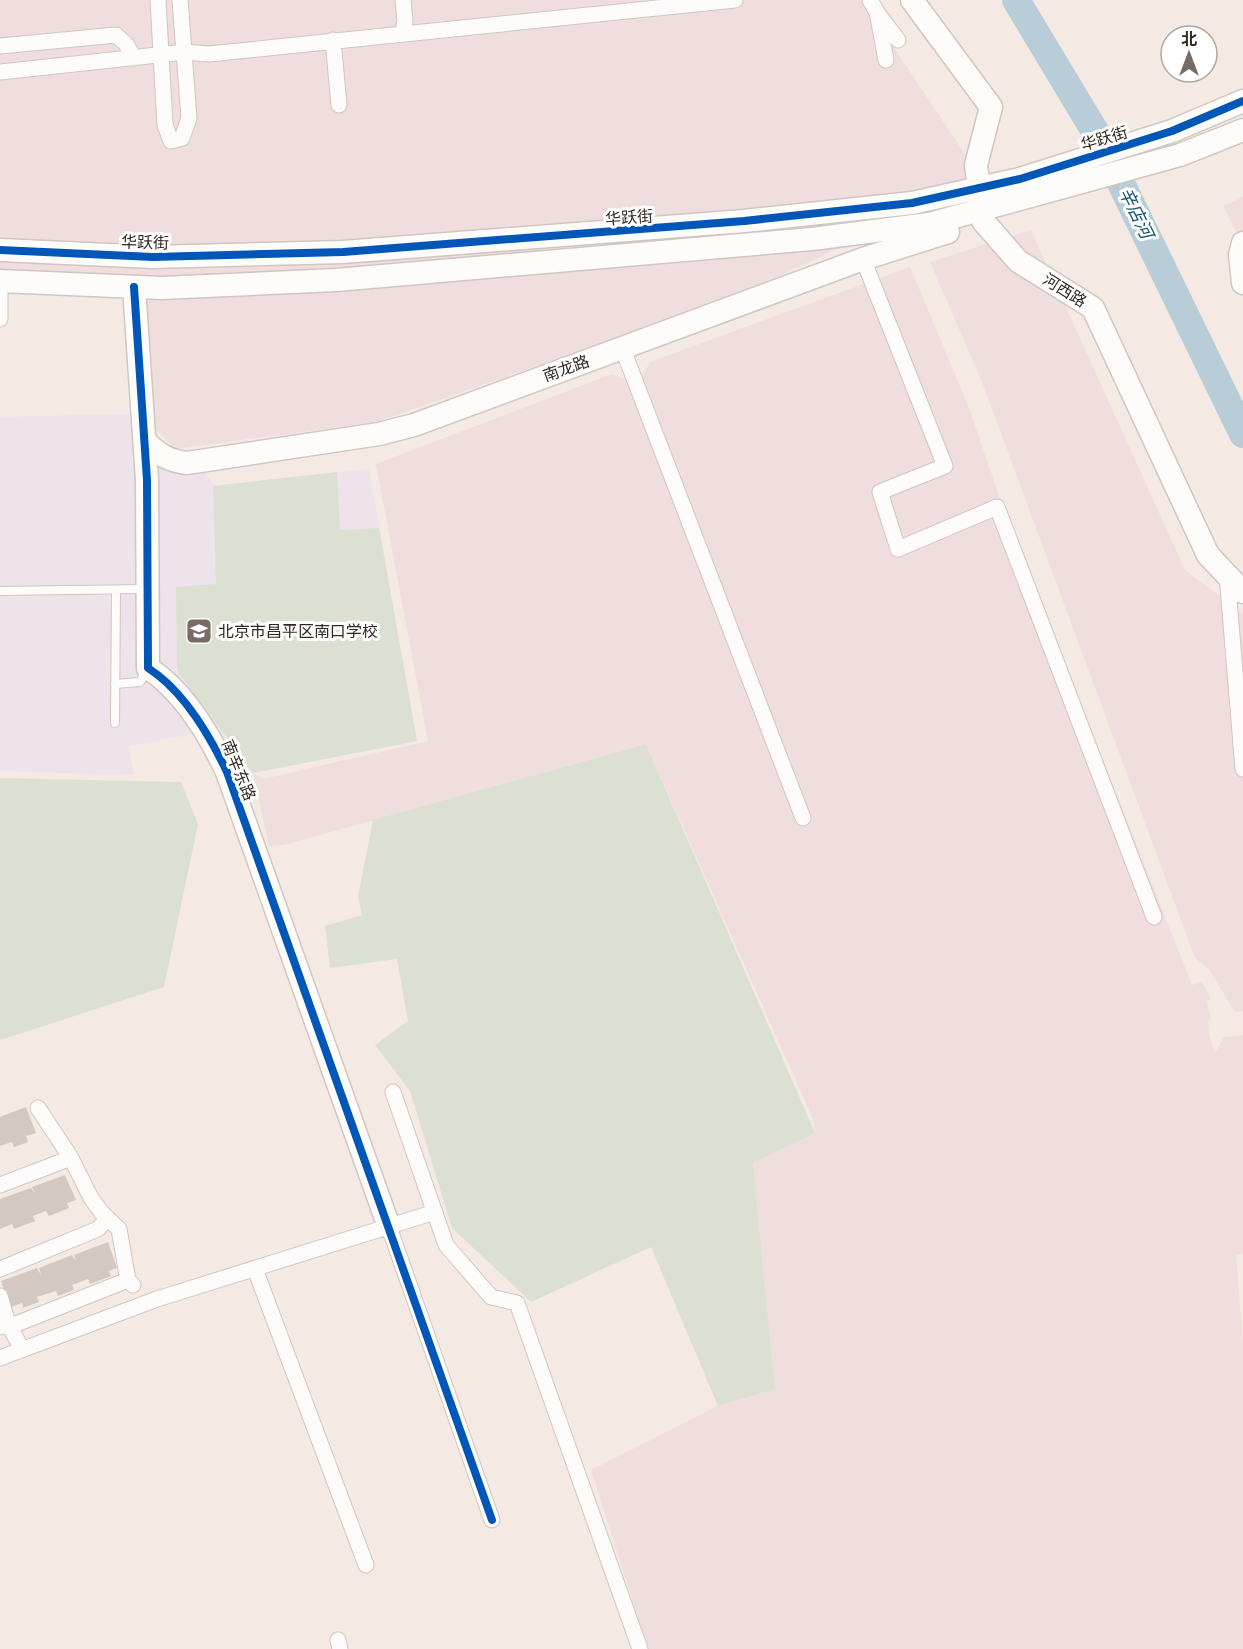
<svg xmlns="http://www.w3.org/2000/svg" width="1243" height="1649" viewBox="0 0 1243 1649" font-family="Arial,'Noto Sans SC',sans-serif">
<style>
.industrial{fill:#f0ddde}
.education{fill:#eee2eb}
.green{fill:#dce0d3}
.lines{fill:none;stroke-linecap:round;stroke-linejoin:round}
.river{stroke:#b8cdd7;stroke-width:28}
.building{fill:#d3c8c2}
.lane-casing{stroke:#d1c6c0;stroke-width:10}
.street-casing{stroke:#d1c6c0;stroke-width:17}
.secondary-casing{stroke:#d1c6c0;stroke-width:25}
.lane{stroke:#fefcfb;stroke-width:8}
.street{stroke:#fefcfb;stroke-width:15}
.secondary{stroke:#fefcfb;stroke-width:22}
.cycleway-casing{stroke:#fff;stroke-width:11}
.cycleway{stroke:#0057b8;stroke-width:8}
.labels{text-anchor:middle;stroke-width:6;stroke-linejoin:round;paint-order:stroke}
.street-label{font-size:16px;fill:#332720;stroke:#fff}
.poi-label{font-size:16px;fill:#332720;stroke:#fff;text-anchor:start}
.water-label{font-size:18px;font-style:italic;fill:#12546d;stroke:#fff}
</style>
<rect width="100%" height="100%" fill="#f5e9e3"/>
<path class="industrial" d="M0,0H862L965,154L972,210L835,250L742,294L376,422L175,449L154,427L142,294L0,289Z
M1243,197V244L1223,206Z
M1031,230L1185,570L1243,614V1011L1235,1012L1208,968L1195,958L982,382L930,262Z
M910,267L969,408L999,496L1192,985L1202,982L1211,999L1206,1001L1211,1018L1208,1022L1209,1036L1215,1053L1224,1037L1243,1035V1254L1236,1255L1243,1343V1649H648L591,1470L718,1406L775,1389L753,1163L815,1133L814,1121L646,744L284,845L269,846L253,773L263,779L428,741L376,464L612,374L624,379L644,373L650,362Z"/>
<path class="education" d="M132,414L135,432L204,470L213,486L369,469L417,741L253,773L235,766L192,734L128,746L134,775L0,771V417Z"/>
<path class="green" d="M337,472L340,530L379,528L417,741L253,773L177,670L176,587L216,584L213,486Z
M646,744L815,1133L753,1163L775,1389L718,1406L651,1247L531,1302L452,1228L410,1091L375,1045L408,1021L397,959L330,968L325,926L362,915L358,896L373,820Z
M0,778L181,782L198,824L164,987L0,1040Z"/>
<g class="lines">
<path class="river" d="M1016,0L1099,138L1243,434"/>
</g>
<path class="building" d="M26,1107L36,1133L26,1136L28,1142L14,1147L12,1142L0,1146V1117Z
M65,1175L76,1200L67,1203L69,1208L49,1216L46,1211L33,1216L35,1221L14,1229L12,1224L0,1229V1199L31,1188L35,1193L32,1187Z
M108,1242L117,1268L109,1271L111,1276L90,1284L88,1279L72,1285L74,1290L58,1296L56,1291L37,1297L39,1302L23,1308L22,1303L11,1307L1,1281L37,1268L41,1275L39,1268L72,1255L76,1261L74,1255Z"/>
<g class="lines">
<defs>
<path id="lane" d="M0,591L146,589
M115,684L140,682L146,671
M115,723L116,590"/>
<path id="street" d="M158,0L165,125L171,141L182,138L189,118L180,0
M870,0L877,12L886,60
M879,15L898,40
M403,32L405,21L403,0
M333,40L339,105
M0,46L116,35L126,44L134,58
M0,72L185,52L209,54L735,0
M863,259L945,466L880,492L898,549L997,507L1154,917
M0,319V281
M622,347L803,818
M1227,575L1243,769
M393,1092L446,1245L491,1297L517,1303L640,1649
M38,1108L71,1158L91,1198L102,1213L119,1229L128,1280L133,1285
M0,1185L71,1158
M389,1227L492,1520
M0,1269L98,1229L107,1219
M255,1269L366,1565
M0,1296L8,1324L22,1349
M0,1327L16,1324L128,1280
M0,1358L157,1299L435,1212
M338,1640L340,1649"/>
<path id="secondary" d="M912,0L991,107L976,165L983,221L1018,261L1093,308L1208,555L1243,592
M1243,243L1240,255L1243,283
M0,250L153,257L343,252L744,221L912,203L1020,179L1172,131L1243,101
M0,281L162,288L336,280L812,239L929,224L1180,155L1243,130
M134,287L147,480L148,668C184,691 209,734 227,772L389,1227
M145,441C157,454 169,461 187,463L379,434L414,425L863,259L948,232"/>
</defs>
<use href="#lane" class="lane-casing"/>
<use href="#street" class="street-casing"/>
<use href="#secondary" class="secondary-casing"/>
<use href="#lane" class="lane"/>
<use href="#street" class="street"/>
<use href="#secondary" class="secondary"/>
<defs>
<path id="cycleway" d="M0,250L153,257L343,252L744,221L912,203L1020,179L1172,131L1243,101
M134,287L147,480L148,668C184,691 209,734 227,772L492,1520"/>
</defs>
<use href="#cycleway" class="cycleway-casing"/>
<use href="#cycleway" class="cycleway"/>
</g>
<defs>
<symbol id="school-square" viewBox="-11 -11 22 22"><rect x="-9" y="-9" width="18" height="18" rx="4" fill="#776b64" stroke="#fff"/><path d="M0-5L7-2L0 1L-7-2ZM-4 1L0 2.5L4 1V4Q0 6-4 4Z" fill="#fff"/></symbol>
</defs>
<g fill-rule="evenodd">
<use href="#school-square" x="184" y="616" width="30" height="30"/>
</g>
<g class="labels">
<g class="street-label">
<text transform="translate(1104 138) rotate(-17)" y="6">华跃街</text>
<text transform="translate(629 217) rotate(-4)" y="6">华跃街</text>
<text transform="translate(145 242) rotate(1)" y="6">华跃街</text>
<text transform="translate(1065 290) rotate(32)" y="6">河西路</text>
<text transform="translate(566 368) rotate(-20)" y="6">南龙路</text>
<text transform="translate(239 770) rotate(68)" y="6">南辛东路</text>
</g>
<g class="poi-label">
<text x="218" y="637">北京市昌平区南口学校</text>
</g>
<g class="water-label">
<text transform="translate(1136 213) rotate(64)" y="6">辛店河</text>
</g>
</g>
<g transform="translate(1189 54)"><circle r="28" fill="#ffffff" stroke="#ada9a6" stroke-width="1.5"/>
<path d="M0-4.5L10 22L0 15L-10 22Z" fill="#776b64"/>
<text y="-9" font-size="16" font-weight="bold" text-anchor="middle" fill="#332720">北</text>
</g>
</svg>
